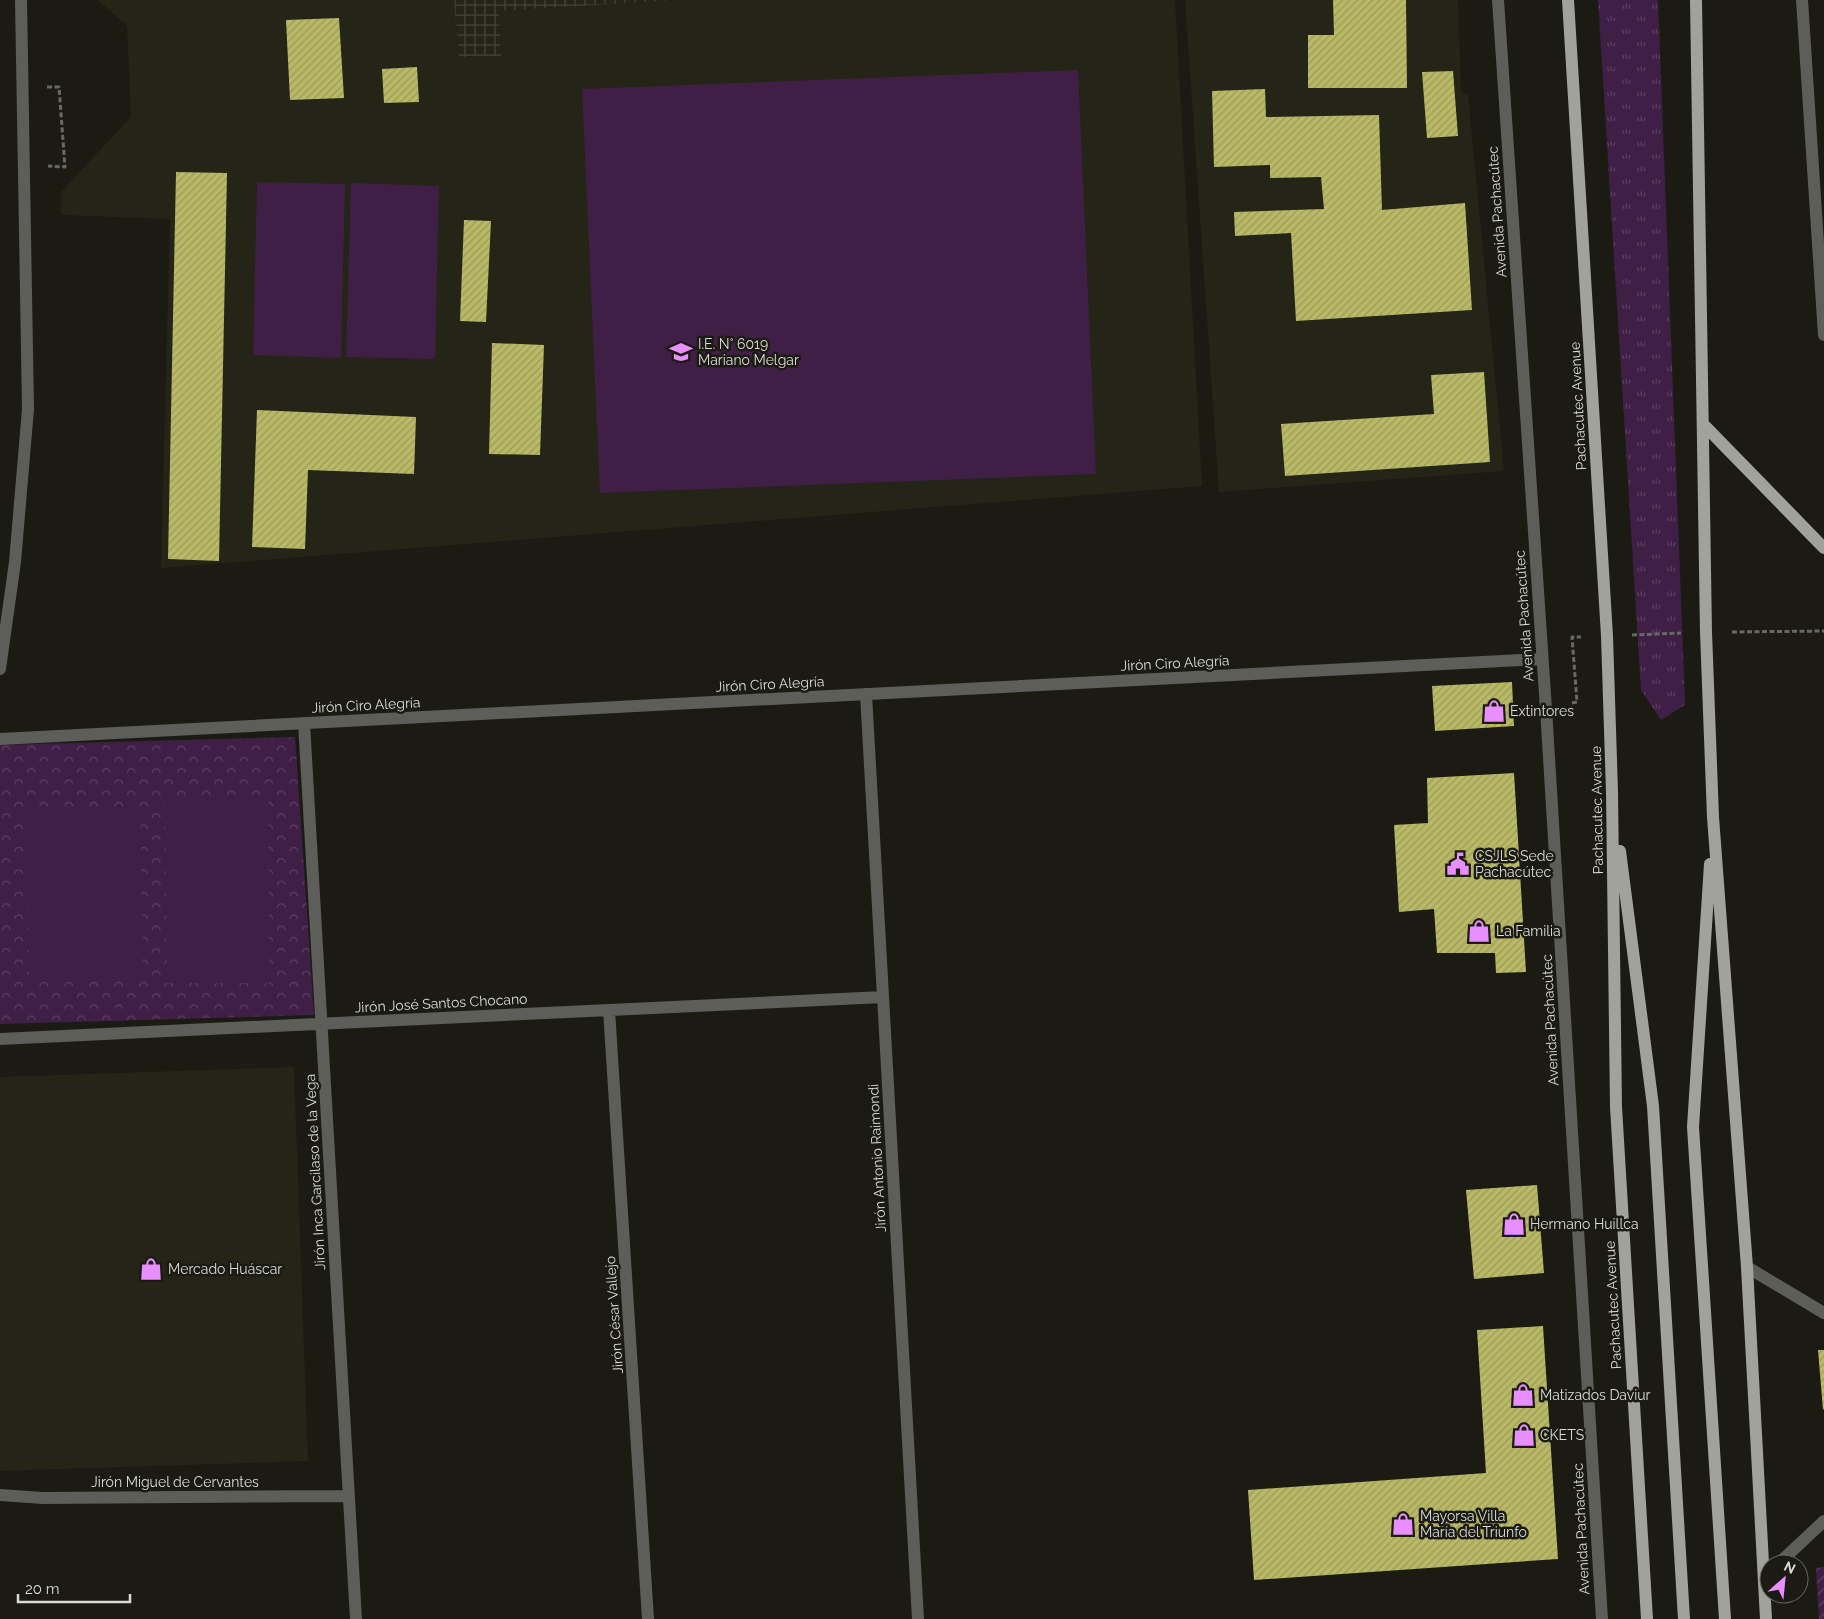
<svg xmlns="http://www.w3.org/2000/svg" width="1824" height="1619" viewBox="0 0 1824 1619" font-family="Raleway,sans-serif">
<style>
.built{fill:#242417}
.industrial{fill:url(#industrial-grid)}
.grass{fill:url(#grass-tufts)}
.forest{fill:url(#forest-crowns)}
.garden{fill:url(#garden-furrows)}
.pitch{fill:#401f47}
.building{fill:url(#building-hatch)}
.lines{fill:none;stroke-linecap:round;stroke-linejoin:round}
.path{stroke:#696963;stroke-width:3;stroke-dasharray:5 2.5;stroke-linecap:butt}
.service{stroke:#5d5d5a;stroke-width:12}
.minor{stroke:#5d5d5a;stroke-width:12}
.tertiary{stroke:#5d5d5a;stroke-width:12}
.primary{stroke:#a1a29a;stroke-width:12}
.labels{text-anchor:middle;stroke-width:5;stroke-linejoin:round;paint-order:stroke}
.street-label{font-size:14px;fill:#dbdbd6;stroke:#1b1b14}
.poi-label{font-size:14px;fill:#dbdbd6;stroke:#1b1b14;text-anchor:start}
</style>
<defs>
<pattern id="industrial-grid" width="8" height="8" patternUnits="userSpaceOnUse" patternTransform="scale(1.25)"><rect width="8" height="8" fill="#242417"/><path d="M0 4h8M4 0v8" fill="none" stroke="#434338"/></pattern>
<pattern id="grass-tufts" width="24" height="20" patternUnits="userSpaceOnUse" patternTransform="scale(1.25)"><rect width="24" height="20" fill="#401f47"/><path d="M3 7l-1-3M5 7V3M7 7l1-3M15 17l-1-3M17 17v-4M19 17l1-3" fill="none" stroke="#5b3f61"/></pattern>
<pattern id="forest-crowns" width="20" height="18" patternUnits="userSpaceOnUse" patternTransform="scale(1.25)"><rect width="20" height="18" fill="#401f47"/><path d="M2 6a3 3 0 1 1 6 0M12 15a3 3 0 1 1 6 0" fill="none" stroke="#5b3f61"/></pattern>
<pattern id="garden-furrows" width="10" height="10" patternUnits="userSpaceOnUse" patternTransform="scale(1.25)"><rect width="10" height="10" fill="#401f47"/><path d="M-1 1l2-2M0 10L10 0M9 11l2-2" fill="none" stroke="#5b3f61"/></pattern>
<pattern id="building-hatch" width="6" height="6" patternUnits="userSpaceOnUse" patternTransform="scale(1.25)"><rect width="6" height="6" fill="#b9b966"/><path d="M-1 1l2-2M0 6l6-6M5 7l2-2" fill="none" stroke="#9b9b5c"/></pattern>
</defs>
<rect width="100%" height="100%" fill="#1b1b14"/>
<path class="built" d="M98,0H454L459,57L501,56L499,11L677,0H1175L1202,486L161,568L170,219L61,215V192L131,117L127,26Z
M1185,0H1458L1461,92L1468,95L1504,471L1219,492Z
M294,1067L308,1461L0,1471V1077Z"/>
<path class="industrial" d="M454,0H677L499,11L501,56L459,57Z"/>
<path class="grass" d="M1598,0H1658L1685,705L1661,720L1641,690Z"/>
<path class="forest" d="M295,737L314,1015L0,1024V745Z"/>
<path class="garden" d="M1824,1567V1619H1819L1816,1568Z"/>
<path class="pitch" d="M1078,70L1096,474L600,493L582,89Z
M257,182L345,184L341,358L253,355Z
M351,183L439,186L435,359L346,357Z
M165,796H268L269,983H167Z
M140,808L143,976L29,977L26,809Z"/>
<path class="building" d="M1333,0H1406L1407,88H1308V35H1334Z
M339,18L344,98L290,100L286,20Z
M417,67L419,102L384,103L382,69Z
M1453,71L1458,136L1427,138L1422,72Z
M1265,89L1266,117L1379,115L1382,210L1465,203L1472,310L1296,321L1291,233L1235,236L1234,212L1324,209L1321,177L1270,178V165L1214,167L1212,91Z
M176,172L227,173L219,561L168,559Z
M464,220L491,221L486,322L460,321Z
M492,343L544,345L540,455L489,454Z
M1484,372L1490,462L1285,476L1281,424L1434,414L1431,375Z
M257,410L416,417L414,474L308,470L305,549L252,547Z
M1512,682L1514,726L1435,731L1432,686Z
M1514,773L1526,972L1496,973L1495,953H1437L1434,909L1399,912L1394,825L1428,823L1427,778Z
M1537,1185L1544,1273L1474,1279L1466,1190Z
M1543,1326L1558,1559L1254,1580L1248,1490L1486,1473L1477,1330Z
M1818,1350H1824V1409L1823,1410Z"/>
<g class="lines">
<path class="path" d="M47,87H59L65,167L48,166
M1732,632L1824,631
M1632,635L1681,633
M1572,703L1577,702L1572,637H1581"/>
<path class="service" d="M1747,1267L1824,1313
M1778,1564L1824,1521"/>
<path class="minor" d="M1498,0L1546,709L1602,1619
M1802,0L1824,335
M866,694L918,1619
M304,723L356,1619
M0,739L1542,659
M609,1010L648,1619
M0,1039L883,997
M0,1495L43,1498L349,1496"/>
<path class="tertiary" d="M0,669L15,562L28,409L21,0"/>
<path class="primary" d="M1568,0L1607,636L1612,792L1616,1107L1647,1619
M1696,0L1706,632L1713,817L1747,1267L1766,1619
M1703,424L1824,548
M1620,851L1653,1106L1684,1619
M1710,864L1693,1127L1725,1619"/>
</g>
<defs>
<symbol id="school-bare" viewBox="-9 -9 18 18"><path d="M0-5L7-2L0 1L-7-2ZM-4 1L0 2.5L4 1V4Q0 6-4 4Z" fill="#e98efe" stroke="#1b1b14" stroke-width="2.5" paint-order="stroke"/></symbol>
<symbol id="shop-bare" viewBox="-9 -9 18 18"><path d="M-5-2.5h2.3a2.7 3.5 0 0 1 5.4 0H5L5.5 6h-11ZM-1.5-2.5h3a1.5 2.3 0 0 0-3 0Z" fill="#e98efe" stroke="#1b1b14" stroke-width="2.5" paint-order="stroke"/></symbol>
<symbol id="civic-bare" viewBox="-9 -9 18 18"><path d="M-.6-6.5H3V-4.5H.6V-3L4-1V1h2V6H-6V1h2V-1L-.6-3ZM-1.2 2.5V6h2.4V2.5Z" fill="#e98efe" stroke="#1b1b14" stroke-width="2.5" paint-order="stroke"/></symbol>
</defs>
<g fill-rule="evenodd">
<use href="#school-bare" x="665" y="336" width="32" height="32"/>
<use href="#shop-bare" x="1478" y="695" width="32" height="32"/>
<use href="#civic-bare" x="1442" y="848" width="32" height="32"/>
<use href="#shop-bare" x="1463" y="915" width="32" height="32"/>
<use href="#shop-bare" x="1498" y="1208" width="32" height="32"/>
<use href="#shop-bare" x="135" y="1253" width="32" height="32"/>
<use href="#shop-bare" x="1507" y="1379" width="32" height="32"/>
<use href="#shop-bare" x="1508" y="1419" width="32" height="32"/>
<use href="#shop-bare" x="1387" y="1508" width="32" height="32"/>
</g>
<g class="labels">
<g class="street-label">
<text transform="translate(1497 212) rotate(-94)" y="5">Avenida Pachacútec</text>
<text transform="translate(1578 406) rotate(-93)" y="5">Pachacutec Avenue</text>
<text transform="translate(1524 616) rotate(-94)" y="5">Avenida Pachacútec</text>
<text transform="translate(1175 663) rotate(-3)" y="5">Jirón Ciro Alegría</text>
<text transform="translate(770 684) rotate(-3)" y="5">Jirón Ciro Alegría</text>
<text transform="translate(366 705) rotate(-3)" y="5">Jirón Ciro Alegría</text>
<text transform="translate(1597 810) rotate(-91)" y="5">Pachacutec Avenue</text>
<text transform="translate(441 1003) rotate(-3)" y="5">Jirón José Santos Chocano</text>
<text transform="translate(1550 1020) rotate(-93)" y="5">Avenida Pachacútec</text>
<text transform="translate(877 1158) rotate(-93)" y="5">Jirón Antonio Raimondi</text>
<text transform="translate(315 1172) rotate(-93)" y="5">Jirón Inca Garcilaso de la Vega</text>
<text transform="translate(1613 1305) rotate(-93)" y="5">Pachacutec Avenue</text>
<text transform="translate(614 1315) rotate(-94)" y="5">Jirón César Vallejo</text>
<text x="175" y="1487">Jirón Miguel de Cervantes</text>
<text transform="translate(1581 1529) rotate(-93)" y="5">Avenida Pachacútec</text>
</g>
<g class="poi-label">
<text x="698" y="349">I.E. N° 6019<tspan x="698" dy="16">Mariano Melgar</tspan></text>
<text x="1510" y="716">Extintores</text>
<text x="1475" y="861">CSJLS Sede<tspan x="1475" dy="16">Pachacútec</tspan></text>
<text x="1496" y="936">La Familia</text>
<text x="1530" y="1229">Hermano Huillca</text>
<text x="168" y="1274">Mercado Huáscar</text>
<text x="1540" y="1400">Matizados Daviur</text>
<text x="1540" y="1440">CKETS</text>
<text x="1420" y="1521">Mayorsa Villa<tspan x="1420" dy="16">María del Triunfo</tspan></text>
</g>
</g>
<g transform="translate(1784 1579) rotate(27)"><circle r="24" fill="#1b1b14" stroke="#686862"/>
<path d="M0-4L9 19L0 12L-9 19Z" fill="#e98efe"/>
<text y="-8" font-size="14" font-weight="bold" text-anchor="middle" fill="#dbdbd6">N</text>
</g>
<path d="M18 1594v8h112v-8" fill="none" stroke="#dbdbd6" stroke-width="2.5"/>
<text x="25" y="1594" font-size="15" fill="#dbdbd6" stroke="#1b1b14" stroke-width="4" paint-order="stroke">20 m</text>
</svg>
